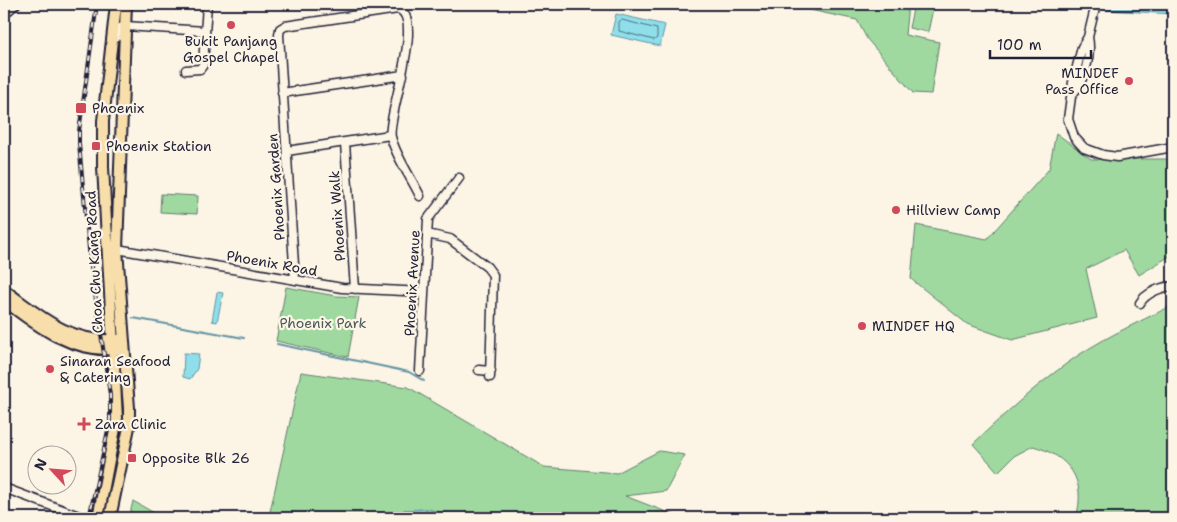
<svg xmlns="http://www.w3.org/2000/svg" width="1177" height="522" viewBox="0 0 1177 522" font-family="'Shantell Sans',sans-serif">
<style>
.green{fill:#9fd99f;stroke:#607e6d}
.water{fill:#8fdfea;stroke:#6393a4}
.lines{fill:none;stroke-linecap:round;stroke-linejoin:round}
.shore{stroke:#4e6e81;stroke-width:1}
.stream{stroke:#6393a4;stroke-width:2}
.minor-casing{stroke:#22223b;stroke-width:11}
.major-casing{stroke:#22223b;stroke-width:14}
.minor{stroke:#fcf5e5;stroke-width:8}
.major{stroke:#f8deab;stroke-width:10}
.rail-casing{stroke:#22223b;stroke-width:4}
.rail{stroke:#fcf5e5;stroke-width:2;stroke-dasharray:5.5;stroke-linecap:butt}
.poi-dot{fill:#d1495b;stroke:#fcf5e5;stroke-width:2}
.labels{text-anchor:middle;stroke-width:4.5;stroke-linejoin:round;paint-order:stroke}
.poi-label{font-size:14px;fill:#22223b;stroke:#fcf5e5;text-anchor:start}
.street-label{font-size:14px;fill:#22223b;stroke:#fcf5e5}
.park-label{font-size:14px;fill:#485959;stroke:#fcf5e5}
</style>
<rect width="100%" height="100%" fill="#fcf5e5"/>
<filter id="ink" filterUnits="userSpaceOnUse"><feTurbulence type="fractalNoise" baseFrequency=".02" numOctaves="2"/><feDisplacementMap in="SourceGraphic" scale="10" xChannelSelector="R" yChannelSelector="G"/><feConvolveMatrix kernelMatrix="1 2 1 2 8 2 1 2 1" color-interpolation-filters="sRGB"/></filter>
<g filter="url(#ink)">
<path class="green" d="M782,4H908L905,35L939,42L931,94L913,93L867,39L857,20Z
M914,4H934L928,32L909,28Z
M1056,133L1091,159H1173V254L1139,275L1124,250L1086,269L1097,318L1012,340L967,324L911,279L916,225L987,239L1049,169Z
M161,194L198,196L197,214L160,212Z
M286,287L336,296L359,297L348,357L276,341Z
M1173,305V518H1076C1087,480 1069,456 1033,446L1014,456L998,472L973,444C1003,415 1033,388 1066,364C1098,340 1137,323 1173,305Z
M301,372L408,387L544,467L617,473L659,451L685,455L666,491L625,496L682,518H467L427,509L404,510L395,518H266L269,516Z
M133,501L163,518H129Z"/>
<path class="water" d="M1020,4H1085L1084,10Z
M1106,4L1173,6V14L1105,10Z
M616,14L665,25L660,46L611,35Z
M217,292L223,293L217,322L212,321Z
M184,353L199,354L197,369L190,379L183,377Z
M427,509L462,517L467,518H395L404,510Z"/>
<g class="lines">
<path class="shore" d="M1111,4L1113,6L1162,8L1164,4
M622,20L657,29V38L654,40L619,31V22Z"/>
<path class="stream" d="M1081,4L1094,5
M133,318L244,338
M277,344L409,372L424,381"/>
<defs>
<path id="minor" d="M1096,4L1088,37L1082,47L1073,82L1068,119L1074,137L1084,148L1103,155L1117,157L1173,147
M4,14L16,4
M115,38L118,29L125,26L205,31
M186,70L200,69L203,65L207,4
M282,93L403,75
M1072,95C1084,80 1092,57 1088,37
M345,143L355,289
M287,151L390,135
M427,234L450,239L487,267L493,275L490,377
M117,249L342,288L424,292
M295,280L279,35L280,29L285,26L398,9C426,17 386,118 391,137C396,157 411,177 420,196
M1140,303C1145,294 1163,285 1173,287
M479,370L491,371
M420,371L428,219L459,178
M4,488L84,518"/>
<path id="major" d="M4,290C40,316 70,344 118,340
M4,300C38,327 73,353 119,349
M98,518L117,418L103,167V121L116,4
M110,518L129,427V408L117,249L126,4"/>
</defs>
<use href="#minor" class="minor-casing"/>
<use href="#major" class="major-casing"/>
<use href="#minor" class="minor"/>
<use href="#major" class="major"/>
<defs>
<path id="rail" d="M89,518L110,421V395L90,260L79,144V131L97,4"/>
</defs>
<use href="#rail" class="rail-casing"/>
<use href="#rail" class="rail"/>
</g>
</g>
<g class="poi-dot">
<circle cx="231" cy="25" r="5"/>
<circle cx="1129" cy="81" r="5"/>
<rect x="75" y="102" width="12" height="12" rx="2.5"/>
<rect x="91" y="141" width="10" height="10" rx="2.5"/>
<circle cx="896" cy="210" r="5"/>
<circle cx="862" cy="326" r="5"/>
<circle cx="50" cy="369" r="5"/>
<path d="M81.5 416.5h5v5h5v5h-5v5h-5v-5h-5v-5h5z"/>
<rect x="127" y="453" width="10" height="10" rx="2.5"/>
</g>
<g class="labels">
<g class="poi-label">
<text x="231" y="46" text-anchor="middle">Bukit Panjang<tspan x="231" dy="16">Gospel Chapel</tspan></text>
<text x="1119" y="78" text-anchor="end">MINDEF<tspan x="1119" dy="16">Pass Office</tspan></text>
<text x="92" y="113">Phoenix</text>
<text x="106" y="151">Phoenix Station</text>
<text x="906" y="215">Hillview Camp</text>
<text x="872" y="331">MINDEF HQ</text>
<text x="60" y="366">Sinaran Seafood<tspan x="60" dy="16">&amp; Catering</tspan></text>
<text x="95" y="429">Zara Clinic</text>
<text x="142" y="463">Opposite Blk 26</text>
</g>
<g class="street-label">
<text transform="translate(276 187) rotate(-94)" y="5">Phoenix Garden</text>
<text transform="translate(337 216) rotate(-94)" y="5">Phoenix Walk</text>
<text transform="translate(94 262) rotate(-93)" y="5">Choa Chu Kang Road</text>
<text transform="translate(272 263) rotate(10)" y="5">Phoenix Road</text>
<text transform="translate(412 283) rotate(-87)" y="5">Phoenix Avenue</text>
</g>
<g class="park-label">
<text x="323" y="328">Phoenix Park</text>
</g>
</g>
<rect width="1177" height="522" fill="none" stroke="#fcf5e5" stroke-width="20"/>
<rect x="10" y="10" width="1157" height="502" fill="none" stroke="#22223b" stroke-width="2" filter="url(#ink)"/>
<g transform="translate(52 470) rotate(296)"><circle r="24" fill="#fcf5e5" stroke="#a5a1a1"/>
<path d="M0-4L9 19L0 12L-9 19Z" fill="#d1495b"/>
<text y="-8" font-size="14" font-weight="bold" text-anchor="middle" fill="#22223b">N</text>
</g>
<path d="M990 50v8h101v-8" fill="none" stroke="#22223b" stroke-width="2.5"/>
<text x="997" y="50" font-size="15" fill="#22223b" stroke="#fcf5e5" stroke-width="4" paint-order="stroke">100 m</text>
</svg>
